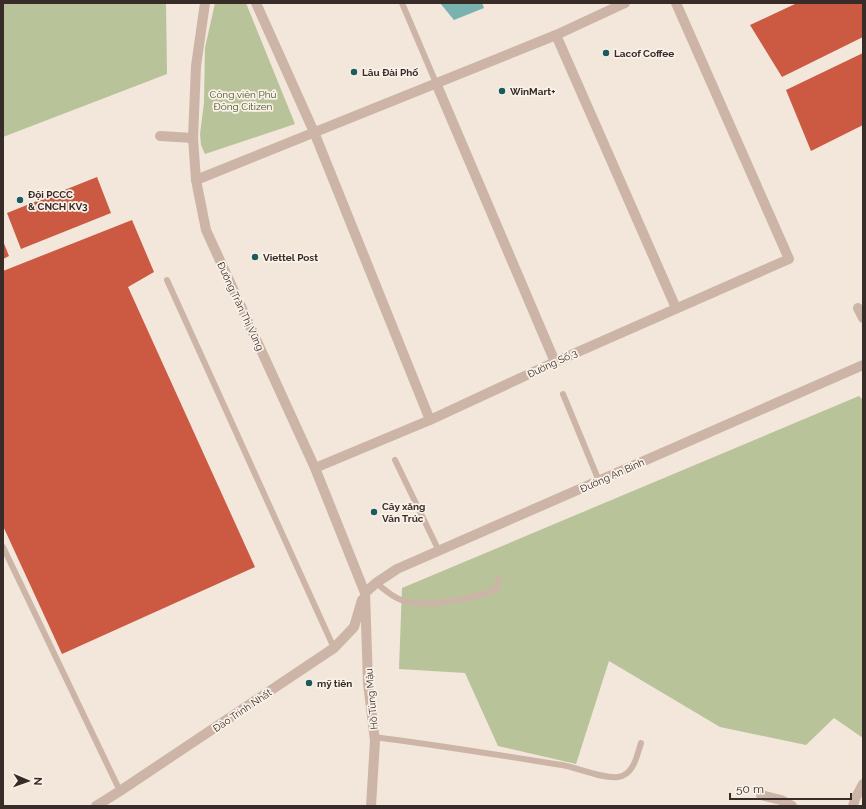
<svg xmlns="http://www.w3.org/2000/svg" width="866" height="809" viewBox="0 0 866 809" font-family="Raleway,sans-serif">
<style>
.green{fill:#b8c39a}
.water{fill:#79b2b0}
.building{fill:#cc5941}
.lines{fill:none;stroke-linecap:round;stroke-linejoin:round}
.service{stroke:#ccb5a6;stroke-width:6}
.minor{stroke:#ccb5a6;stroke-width:10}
.tertiary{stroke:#ccb5a6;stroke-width:10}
.poi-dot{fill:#1b5b5b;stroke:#faf1e8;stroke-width:1.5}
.labels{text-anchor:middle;stroke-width:3.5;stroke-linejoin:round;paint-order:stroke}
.poi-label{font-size:10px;font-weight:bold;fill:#382c28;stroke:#faf1e8;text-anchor:start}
.park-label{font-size:10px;fill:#4a572a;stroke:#faf1e8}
.street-label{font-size:10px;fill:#382c28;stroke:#faf1e8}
</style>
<rect width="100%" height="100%" fill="#f3e6db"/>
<path class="green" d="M3,3H166L167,74L3,137Z
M215,3H246L295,124L205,154L201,145L200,134L204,103L205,48Z
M859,396L863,400V738L834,718L806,745L720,727L609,661L576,764L498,746L465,673L399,669L402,588Z"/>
<path class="water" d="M440,3H482L484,8L454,20Z"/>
<path class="building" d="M797,3H863V37L782,77L750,25Z
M863,53V125L811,151L786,90Z
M97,177L111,213L21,249L7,213Z
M132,220L154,272L128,287L255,567L62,654L3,526V271Z
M3,241L9,256L3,259Z"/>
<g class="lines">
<path class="service" d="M402,3L436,83
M167,280L334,648
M563,394L599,481
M395,460L439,551
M3,547L120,791
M376,583C383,588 391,596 399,599C422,610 473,598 496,590L499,579
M374,737C437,745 499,755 562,765C579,768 602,779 618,777C634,775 637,755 641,743"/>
<path class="minor" d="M256,3L314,132L430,420
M556,35L676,308
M436,83L555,362
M160,136L193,138
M196,180L556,35L625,3
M858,308L863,318
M315,468L430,420L555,362L789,259L676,3
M761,795L781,800L792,806
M853,806L855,799L863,784"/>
<path class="tertiary" d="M205,3L196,66L193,138L196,180L206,230L315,468L365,593L368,683L375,741L371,806
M365,593L376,583L397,569L863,365
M96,806L120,791L334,648L354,627L362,600"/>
</g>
<g class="poi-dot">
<circle cx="606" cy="53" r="4"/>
<circle cx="354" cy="72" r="4"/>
<circle cx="502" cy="91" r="4"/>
<circle cx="20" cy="200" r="4"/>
<circle cx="255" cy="257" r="4"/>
<circle cx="374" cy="512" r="4"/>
<circle cx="309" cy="683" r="4"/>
</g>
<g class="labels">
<g class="poi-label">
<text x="614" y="57">Lacof Coffee</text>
<text x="362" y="76">Lâu Đài Phố</text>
<text x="510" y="95">WinMart+</text>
<text x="28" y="198">Đội PCCC<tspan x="28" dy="12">&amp; CNCH KV3</tspan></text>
<text x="263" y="261">Viettel Post</text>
<text x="382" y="510">Cây xăng<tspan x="382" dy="12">Vân Trúc</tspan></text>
<text x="317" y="687">mỹ tiên</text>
</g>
<g class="park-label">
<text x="243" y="98">Công viên Phú<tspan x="243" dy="12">Đông Citizen</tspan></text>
</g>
<g class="street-label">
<text transform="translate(241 306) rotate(65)" y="4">Đường Trần Thị Vững</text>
<text transform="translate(552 363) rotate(-25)" y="4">Đường Số 3</text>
<text transform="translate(612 475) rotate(-24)" y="4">Đường An Bình</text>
<text transform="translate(371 699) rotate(-95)" y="4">Hồ Tùng Mậu</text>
<text transform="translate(242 710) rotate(-34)" y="4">Đào Trinh Nhất</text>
</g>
</g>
<rect width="866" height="809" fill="none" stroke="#382c28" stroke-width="8"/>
<g transform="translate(28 781) rotate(92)" stroke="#faf1e8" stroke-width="3" paint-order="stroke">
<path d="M0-3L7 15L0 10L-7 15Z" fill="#382c28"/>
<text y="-6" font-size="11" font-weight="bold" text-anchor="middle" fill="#382c28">N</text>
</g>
<path d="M730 793v6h121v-6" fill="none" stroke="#382c28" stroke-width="2"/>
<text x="736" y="793" font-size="12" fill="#382c28" stroke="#faf1e8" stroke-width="3" paint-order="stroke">50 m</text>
</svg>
